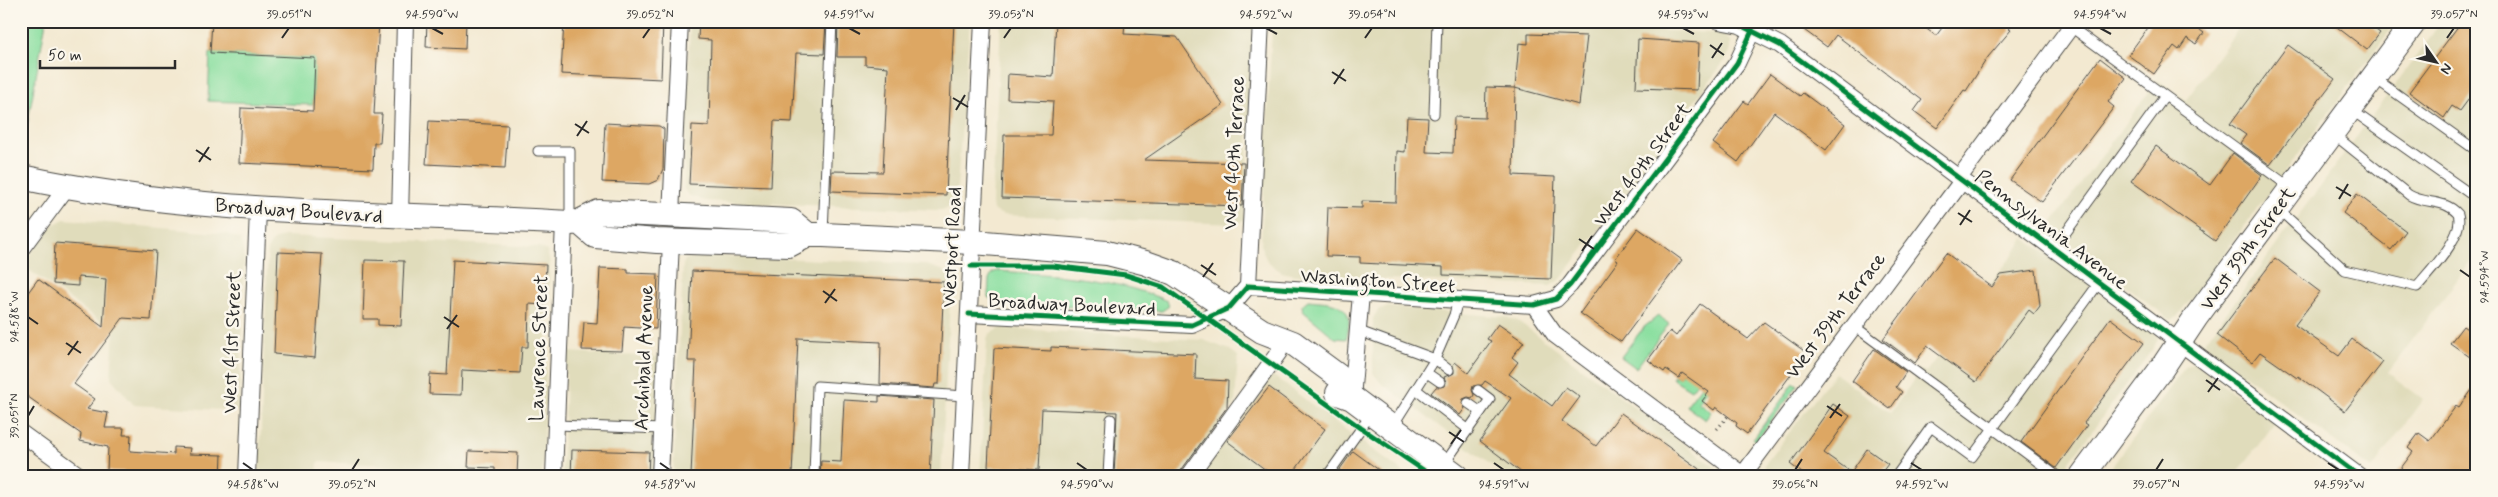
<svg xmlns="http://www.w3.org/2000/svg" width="2498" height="497" viewBox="0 0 2498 497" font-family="Mynerve,sans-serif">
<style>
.built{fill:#e0dcbb}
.green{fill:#8bdfa0;stroke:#5b8566}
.building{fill:#dda764}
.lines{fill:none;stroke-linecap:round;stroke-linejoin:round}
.service-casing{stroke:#494844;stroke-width:11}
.minor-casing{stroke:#494844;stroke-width:18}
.secondary-casing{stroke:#494844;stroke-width:26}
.path{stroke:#494844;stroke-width:3;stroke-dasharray:1 4;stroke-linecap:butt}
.service{stroke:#fff;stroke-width:9}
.minor{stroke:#fff;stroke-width:16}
.secondary{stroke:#fff;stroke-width:24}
.cycleway-casing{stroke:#fbf7ec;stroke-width:8}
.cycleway{stroke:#00873e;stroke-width:5}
.ticks{fill:none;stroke:#2b2b2b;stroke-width:2}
.labels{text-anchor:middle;stroke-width:5;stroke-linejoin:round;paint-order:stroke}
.street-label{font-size:20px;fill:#2b2b2b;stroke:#fbf7ec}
.neatline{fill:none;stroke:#2b2b2b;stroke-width:2}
.ticks-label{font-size:12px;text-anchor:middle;fill:#2b2b2b}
</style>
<rect width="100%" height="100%" fill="#fbf7ec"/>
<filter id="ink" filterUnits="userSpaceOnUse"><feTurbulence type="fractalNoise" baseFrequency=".02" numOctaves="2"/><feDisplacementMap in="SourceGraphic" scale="10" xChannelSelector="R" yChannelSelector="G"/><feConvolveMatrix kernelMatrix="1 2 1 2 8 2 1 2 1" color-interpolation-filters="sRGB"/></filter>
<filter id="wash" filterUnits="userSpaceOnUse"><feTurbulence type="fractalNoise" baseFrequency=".0096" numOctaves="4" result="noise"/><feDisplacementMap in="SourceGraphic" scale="20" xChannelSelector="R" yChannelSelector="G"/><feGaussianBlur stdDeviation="1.12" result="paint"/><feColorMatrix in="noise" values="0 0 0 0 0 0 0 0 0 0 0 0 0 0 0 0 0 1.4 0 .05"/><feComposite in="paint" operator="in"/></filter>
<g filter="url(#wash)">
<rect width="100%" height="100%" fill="#f3e9d1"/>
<path class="built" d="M690,21H970L956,200L948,208L941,210L705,201L688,195L684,189Z
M1001,21H1254L1244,220L1235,224L1003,215L993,210L992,203Z
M1274,21H1452L1713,33L1724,35L1730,41V49L1726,59L1561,279L1550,286L1294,275L1282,272L1273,266L1266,259L1261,246L1272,27Z
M2244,21H2397L2176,318L2171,320L2048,228L2158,80L2186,100Z
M2442,21H2477V253L2388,373L2423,399L2372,469L2208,348L2205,342Z
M64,219L227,234L241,240L244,258L239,411L134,405L111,378L114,331L22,265L51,226Z
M284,236L539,247L547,251L550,264L542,476H392V465L318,462L317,476H259L268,248L274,240Z
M2025,238L2156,334L2158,339L2154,347L2059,476H1768L1765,473V464L1835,373L1890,413L1921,370L1926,372Z
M694,255L923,264L942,270L951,278L941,476H673L683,265L685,260Z
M1388,307L1506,317L1518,321L1716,468L1721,476H1506L1381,383L1373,373V318L1379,309Z
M1001,328L1203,340L1230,350L1238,356L1235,402L1180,476H980L987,340L989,334Z
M567,352L659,357L653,476H562Z
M2193,363L2275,423L2235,476H2105L2186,366Z
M1270,377H1275L1408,476H1195Z"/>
<path class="green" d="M21,21H46L22,154H21Z
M210,53L315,58L313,105L208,101Z
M997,271C1056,275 1112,277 1167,301L1169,306L1162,311L995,303L988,297L989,279L992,273Z
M1308,300C1324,302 1349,300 1349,323C1348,329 1348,333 1346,339L1335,338L1303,311L1302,305Z
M1658,316L1669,324L1636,368L1621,357L1643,328Z
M1707,370L1691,390L1672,378L1674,375L1679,378L1682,373Z
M1794,383L1798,385L1756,441L1753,439Z
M1702,385L1707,389L1698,402L1711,412L1705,420L1686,406Z"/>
<g id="blocks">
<path class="building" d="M212,21H379L374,114H382L380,143H374L373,169L239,163L241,108L313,111L315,58L210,53Z
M427,21H466L465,49L426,47Z
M564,21H663L661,79L561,74Z
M699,21H826L824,54L796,53L792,122L774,121L771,187L689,184L692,125L709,126L711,40L698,39Z
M838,21H954L946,195L831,191L832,171L883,172L888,67L865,65V57H837Z
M1056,21H1125L1124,34L1177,37L1223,105L1144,160L1244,163L1242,206L1002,198L1004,135H1051L1053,101L1007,99L1008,74L1053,77Z
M1811,21H1916L1936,36L1947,21H2014L2009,29L2011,30L1988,57L1966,91L1964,90L1937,128L1914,111L1922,100L1836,35L1827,47L1804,30Z
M2153,21H2188L2204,33L2196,44L2187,38L2179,50L2174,46L2154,74L2128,55Z
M2329,21H2364L2380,33L2367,50Z
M2462,21H2477V88L2460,111L2452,106L2444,118L2409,92Z
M1528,34L1587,36L1579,105L1515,88L1519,43L1528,44Z
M1638,39L1699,43L1697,90L1636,88Z
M2288,45L2335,79L2270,165L2240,143L2246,135L2230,124Z
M2100,58L2126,78L2108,102L2114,107L2042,202L2010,180Z
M1770,74L1800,96L1803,93L1845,124L1826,150L1774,112L1738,162L1713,143L1744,101L1748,104Z
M1486,87L1515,88L1513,175L1555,177L1551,279L1443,275V267L1360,263V257L1326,256L1328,207L1362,208V201L1396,202L1397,151L1405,152L1407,117L1428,118L1426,152L1453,153L1454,117L1485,118Z
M429,121L508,125L505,168L426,164Z
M605,123L659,126L664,129L663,169L658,180L649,184L602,182Z
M2156,146L2210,185L2233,153L2262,175L2215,241L2131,181Z
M2357,194L2406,231L2391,250L2343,213Z
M1638,228L1682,260L1621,342L1580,313L1618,261L1615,259Z
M55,243L156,251L151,320L123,318L74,384L95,399L87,409L108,413L105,428H124L123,435H131L130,451L174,454V447L190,448L189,454L222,455L221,476H134L135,472L107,471L108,447L80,441L81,434L21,392V302L38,279L103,327L106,279L78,277V286L53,284Z
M278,252L322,254L315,358L274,354Z
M1946,253L1992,287L2001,275L2036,270L2040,306L2034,314L2029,310L1976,382L1927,346L1915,363L1883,339Z
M2275,258L2320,292L2295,325L2339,356L2352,339L2383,362L2345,411L2298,376L2297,378L2260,352L2252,362L2217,335Z
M365,260L404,261L401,326L378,325V319H363Z
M453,260L546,265L544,305L529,304L528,347H522L520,373L462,370L461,395L429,394L430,374L447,375Z
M600,268L628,269V273L658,274L656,329L624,327L622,351L582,350L584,322L597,323Z
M692,271L944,282L939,384H935L934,388L880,384L881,342L798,338L792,476H691L696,361H688Z
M1700,304L1748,339L1764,322L1807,353L1747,434L1736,426L1737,423L1716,407L1714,410L1702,401L1709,392L1682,373L1679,378L1666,369L1664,372L1648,360L1670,331L1676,336Z
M2110,318L2144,343L2084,423L2087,425L2056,468L2021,442Z
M1498,324L1524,342L1512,357L1518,362L1509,374L1552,406L1566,387L1580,397L1562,421L1596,446L1621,413L1709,476H1526L1480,441L1511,398L1485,381L1482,385L1473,386L1472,390L1474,395L1472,398L1468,397L1463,399L1462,403L1465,408L1460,415L1431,393L1436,387L1445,386L1446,382L1444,377L1454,373L1453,365L1455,362L1468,373L1491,341L1487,339Z
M2463,326L2477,336V362L2450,343Z
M1051,347L1196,354L1195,379L1228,381L1227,407L1177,476H1114L1117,412L1042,409L1039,470L988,467L994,348L1051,351Z
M1874,349L1906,372L1896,387L1902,392L1890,409L1852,381Z
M2477,383V476H2395L2413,452L2408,448L2419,433L2430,441L2456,406L2459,408Z
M1269,387L1325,429L1291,476H1274L1227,441Z
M879,396L934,400L930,476H820L821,461L841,462L844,400L879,402Z
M1833,404L1850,416L1824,453L1851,472L1867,449L1888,464L1879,476H1806L1790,464Z
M572,450L649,452L648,476H571Z
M469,451L518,453L517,476H495V468L468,467Z
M1353,451L1387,476H1335Z"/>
</g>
</g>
<g filter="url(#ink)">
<use href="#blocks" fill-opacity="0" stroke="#494844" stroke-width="1"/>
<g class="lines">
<defs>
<path id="service" d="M2071,27L2291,188
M2373,77L2477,151
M2350,109L2469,193L2477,194
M1434,114L1437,21
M538,151H570V222
M2277,208L2345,270L2417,287C2431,270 2465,236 2458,214C2444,198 2426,205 2409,195L2332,133
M823,233L832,21
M2054,249L2165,96
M1854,326L2057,476
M1359,331L1435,359L1454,315L1458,300
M1427,373L1440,382
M1417,390L1469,430
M1468,403L1481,412
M557,425L662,429
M1392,427L1435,359L1449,370
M1444,464L1490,399L1478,390
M814,476L817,386L965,396
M1108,476L1111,419
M1327,476L1372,413
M1896,476L1931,427L1972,457L2099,283"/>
<path id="minor" d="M1719,21L1740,25L1780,45L2359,476
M1959,178L2075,21
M671,215L680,21
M400,217L405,21
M21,249L67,187
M1248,286L1261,21
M1534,305L1555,335L1744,476
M969,314L1192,325L1229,308L1248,286L1534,305L1556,299L1570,285L1737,63L1752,31V21
M1352,398L1361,294
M21,433L80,476
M247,476L258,210
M554,476L564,222
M660,476L671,242
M961,476L983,21
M1189,476L1279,352
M1742,476L1962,181"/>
<path id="secondary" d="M21,177C202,216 386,212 570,223L579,222L599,212L791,221L808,235
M579,222L595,236L657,241L789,245L808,235H823L973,242L1107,253L1146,263L1174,273L1262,331L1293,343L1338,376L1352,398
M1338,393L1352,398L1457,476
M2082,476L2162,368L2196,317L2415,21"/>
</defs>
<use href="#service" class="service-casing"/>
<use href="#minor" class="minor-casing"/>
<use href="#secondary" class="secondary-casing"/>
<path class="path" d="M1717,429L1728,416"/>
<use href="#service" class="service"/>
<use href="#minor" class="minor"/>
<use href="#secondary" class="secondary"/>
<defs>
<path id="cycleway" d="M1719,21L1740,25L1780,45L2359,476
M971,266H1053L1126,275L1163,287L1361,428L1432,476
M969,314L1192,325L1229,308L1248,286L1534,305L1556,299L1570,285L1737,63L1752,31V21"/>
</defs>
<use href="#cycleway" class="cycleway-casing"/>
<use href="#cycleway" class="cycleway"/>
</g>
</g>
<path class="ticks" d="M432,28L443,34M849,28L860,34M1266,28L1277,34M1683,28L1694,34M2100,28L2111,34M282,38L289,28M643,38L650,28M1004,38L1011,28M1365,38L1372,28M2447,38L2454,28M1710,45L1724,55M1712,58L1722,43M1332,72L1346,81M1334,84L1344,69M953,98L968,107M956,110L965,95M575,124L589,133M577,136L587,121M196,150L211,160M199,162L209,147M2336,187L2351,196M2339,199L2348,184M1958,213L1972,222M1960,225L1970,210M1579,239L1594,249M1582,251L1592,236M1201,265L1216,275M2460,270L2470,277M1203,277L1213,263M823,291L837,301M825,303L835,289M28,317L38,324M444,317L459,327M447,329L457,315M66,343L81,353M68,355L78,341M2206,380L2220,390M2208,392L2218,378M1827,406L1842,416M28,416L34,406M1830,418L1840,404M1449,432L1464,442M1451,444L1461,430M243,463L253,470M660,463L670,470M1077,463L1087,470M1494,463L1504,470M1911,463L1922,470M2328,463L2339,470M352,470L359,459M1795,470L1802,459M2156,470L2163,459"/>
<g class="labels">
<g class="street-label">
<text transform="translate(1233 153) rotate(-87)" y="7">West 40th Terrace</text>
<text transform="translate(1642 164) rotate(-53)" y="7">West 40th Street</text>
<text transform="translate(299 210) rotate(4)" y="7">Broadway Boulevard</text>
<text transform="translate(2052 229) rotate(37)" y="7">Pennsylvania Avenue</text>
<text transform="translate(951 247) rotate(-87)" y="7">Westport Road</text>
<text transform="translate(2247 248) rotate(-54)" y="7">West 39th Street</text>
<text transform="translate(1378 280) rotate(4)" y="7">Washington Street</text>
<text transform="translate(1072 304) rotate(3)" y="7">Broadway Boulevard</text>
<text transform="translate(1835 315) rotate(-53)" y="7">West 39th Terrace</text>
<text transform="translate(231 342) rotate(-88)" y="7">West 41st Street</text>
<text transform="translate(538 348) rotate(-88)" y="7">Lawrence Street</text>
<text transform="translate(643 358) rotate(-88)" y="7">Archibald Avenue</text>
</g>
</g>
<rect width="2498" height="497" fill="none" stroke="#fbf7ec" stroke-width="55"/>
<g transform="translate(2436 62) rotate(124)" stroke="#fbf7ec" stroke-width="4" paint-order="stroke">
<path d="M0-4L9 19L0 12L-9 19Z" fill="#2b2b2b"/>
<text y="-8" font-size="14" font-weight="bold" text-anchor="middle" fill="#2b2b2b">N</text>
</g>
<path d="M40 60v8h135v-8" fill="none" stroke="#2b2b2b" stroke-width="2.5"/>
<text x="48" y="60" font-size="15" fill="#2b2b2b" stroke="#fbf7ec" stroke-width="4" paint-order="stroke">50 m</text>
<rect x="28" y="28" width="2442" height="442" class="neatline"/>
<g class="ticks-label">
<text x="289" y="18">39.051°N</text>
<text x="432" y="18">94.590°W</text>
<text x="650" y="18">39.052°N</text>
<text x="849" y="18">94.591°W</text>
<text x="1011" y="18">39.053°N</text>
<text x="1266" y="18">94.592°W</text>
<text x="1372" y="18">39.054°N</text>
<text x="1683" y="18">94.593°W</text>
<text x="2100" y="18">94.594°W</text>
<text x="2454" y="18">39.057°N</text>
<text transform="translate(2484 277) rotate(-90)" y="4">94.594°W</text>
<text transform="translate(14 317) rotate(-90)" y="4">94.588°W</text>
<text transform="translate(14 416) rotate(-90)" y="4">39.051°N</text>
<text x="253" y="488">94.588°W</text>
<text x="352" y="488">39.052°N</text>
<text x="670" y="488">94.589°W</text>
<text x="1087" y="488">94.590°W</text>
<text x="1504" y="488">94.591°W</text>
<text x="1795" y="488">39.056°N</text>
<text x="1922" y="488">94.592°W</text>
<text x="2156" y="488">39.057°N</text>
<text x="2339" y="488">94.593°W</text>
</g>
</svg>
